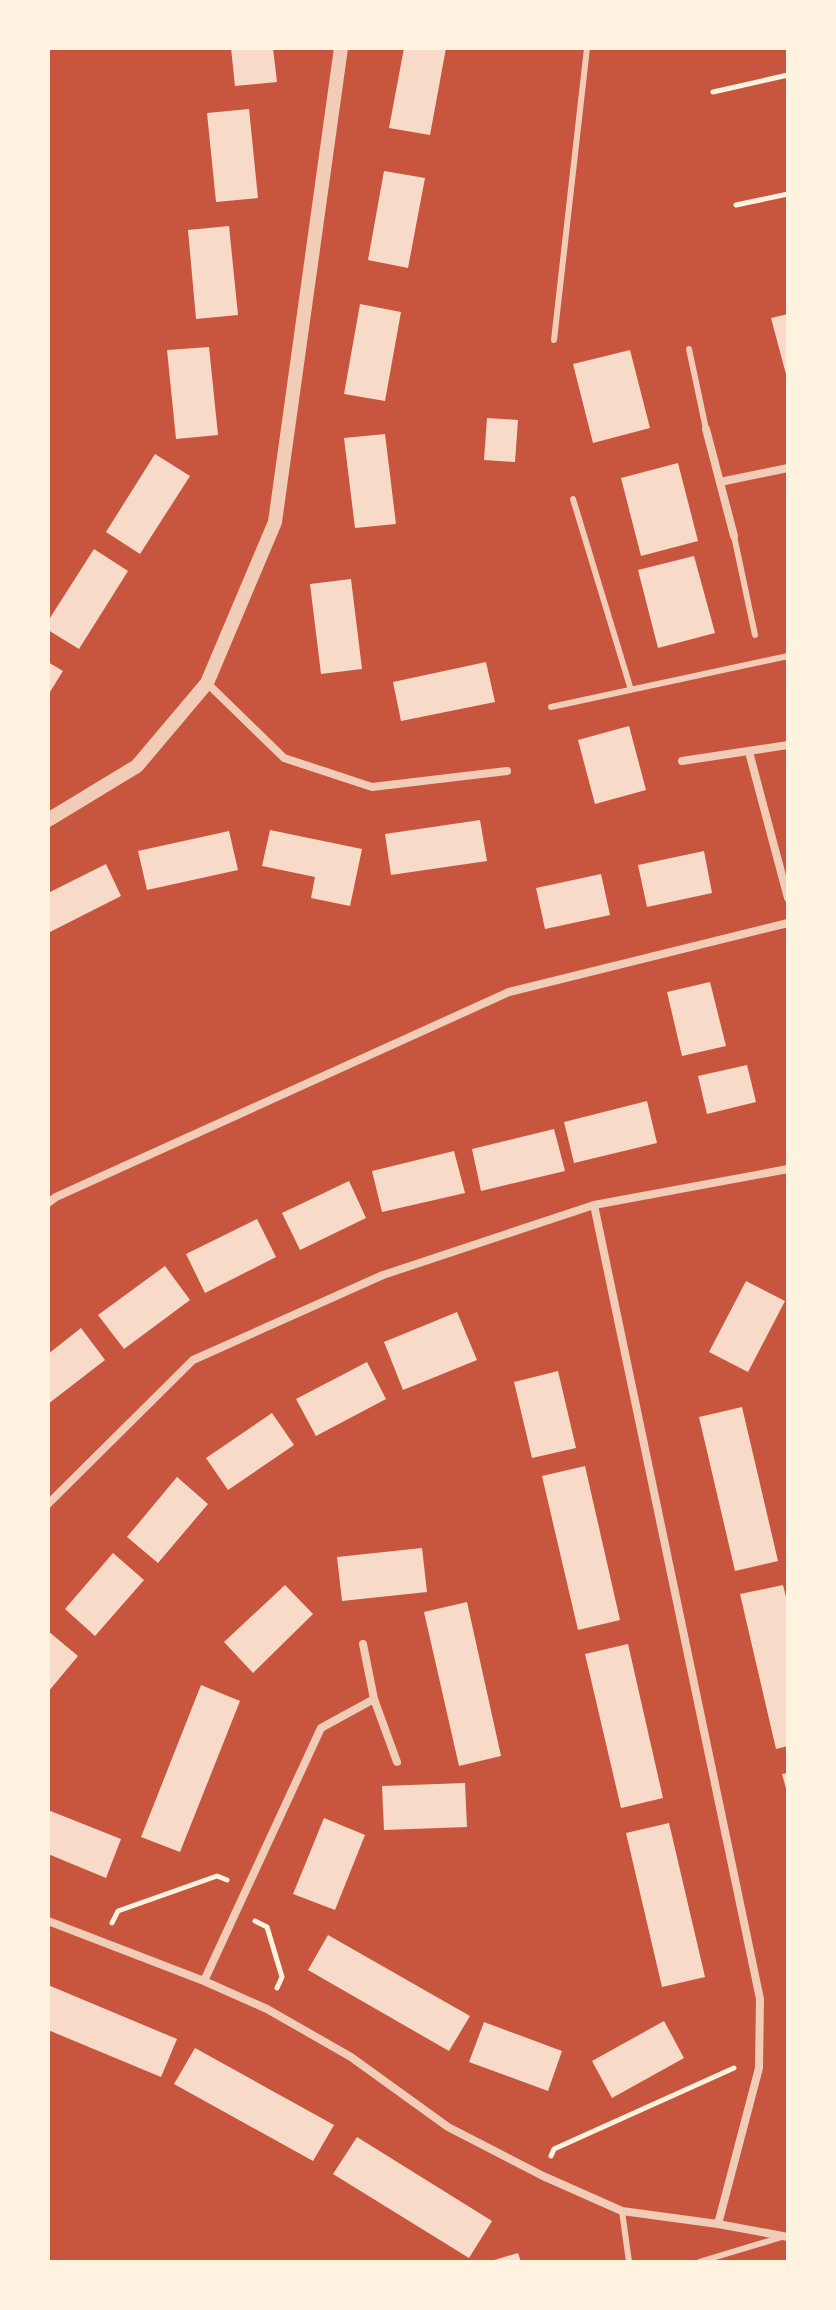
<svg xmlns="http://www.w3.org/2000/svg" width="836" height="2310" viewBox="0 0 836 2310" font-family="Lato,sans-serif">
<style>
.building{fill:#f7dbc8}
.lines{fill:none;stroke-linecap:round;stroke-linejoin:round}
.path{stroke:#fff3e0;stroke-width:5}
.service{stroke:#f1ccb7;stroke-width:6}
.minor{stroke:#f1ccb7;stroke-width:8}
.tertiary{stroke:#f1ccb7;stroke-width:14}
</style>
<rect width="100%" height="100%" fill="#c8553d"/>
<path class="building" d="M231,48H273L277,82L235,86Z
M404,48H446L430,135L389,128Z
M249,109L258,198L216,202L207,113Z
M384,171L425,178L408,268L368,260Z
M229,226L238,315L196,319L188,230Z
M360,304L401,312L385,401L344,394Z
M788,314V378H787L771,318Z
M209,347L218,435L176,439L167,350Z
M630,350L650,428L593,443L573,364Z
M487,418L518,420L515,462L484,460Z
M385,434L396,524L355,528L344,438Z
M155,454L190,476L140,554L106,532Z
M678,463L698,541L641,556L621,478Z
M94,549L128,571L79,649L48,630V621Z
M694,556L715,633L658,648L638,570Z
M351,579L362,669L321,674L310,584Z
M48,662L63,671L48,695Z
M486,662L495,702L401,721L393,682Z
M629,726L646,790L595,804L578,740Z
M480,820L487,861L391,875L385,834Z
M270,830L362,849L350,906L311,898L315,877L262,866Z
M229,831L238,870L147,890L138,851Z
M704,851L712,893L647,907L638,865Z
M106,864L121,896L48,933V893Z
M601,874L610,915L545,929L536,888Z
M710,982L726,1046L682,1056L667,992Z
M747,1065L756,1102L707,1114L698,1076Z
M647,1101L657,1143L574,1163L564,1122Z
M554,1129L565,1171L481,1191L472,1149Z
M454,1151L465,1193L382,1212L372,1171Z
M349,1181L366,1218L300,1250L282,1213Z
M257,1219L276,1257L205,1293L186,1254Z
M165,1266L190,1300L124,1349L98,1315Z
M746,1281L785,1301L748,1372L709,1352Z
M457,1312L477,1360L403,1390L384,1342Z
M81,1328L105,1360L48,1404V1354Z
M367,1362L386,1399L316,1436L296,1399Z
M558,1371L576,1448L532,1458L514,1382Z
M742,1407L778,1561L735,1571L699,1417Z
M272,1413L294,1445L228,1490L206,1458Z
M585,1466L620,1620L578,1630L542,1476Z
M177,1477L208,1504L158,1563L127,1537Z
M422,1548L427,1592L342,1601L337,1557Z
M113,1553L144,1580L95,1636L65,1609Z
M285,1585L313,1614L253,1673L224,1642Z
M783,1585L788,1605V1746L776,1749L740,1594Z
M467,1602L501,1756L459,1766L424,1612Z
M48,1631L78,1656L48,1692Z
M628,1644L663,1798L621,1808L585,1654Z
M201,1685L240,1701L180,1852L141,1837Z
M788,1773V1792H787L782,1774Z
M465,1783L467,1827L384,1830L382,1786Z
M48,1810L121,1839L106,1878L48,1854Z
M324,1818L365,1835L335,1910L293,1894Z
M669,1823L705,1977L662,1987L626,1833Z
M328,1935L470,2016L449,2051L308,1970Z
M48,1985L177,2039L161,2077L48,2030Z
M664,2021L684,2058L612,2098L592,2061Z
M484,2022L562,2051L548,2091L469,2062Z
M195,2048L334,2125L313,2161L174,2084Z
M357,2137L492,2221L469,2258L333,2174Z
M518,2253L521,2262H491V2261Z"/>
<g class="lines">
<path class="path" d="M713,92L788,75
M736,205L788,194
M255,1921L267,1927L282,1977L277,1988
M112,1923L118,1911L217,1876L227,1880
M551,2156L554,2149L734,2068"/>
<path class="service" d="M554,340L587,48
M689,349L706,429
M573,499L631,690
M734,536L755,635
M551,707L788,656
M622,2211L629,2262
M699,2262L782,2237"/>
<path class="minor" d="M706,429L734,536
M720,482L788,468
M207,683L284,758L372,787L507,771
M749,752L788,898
M682,761L788,745
M48,1203L56,1197L509,992L788,923
M594,1205L760,1999L759,2068L718,2224
M48,1504L193,1360L383,1275L594,1205L788,1169
M363,1644L374,1699L397,1762
M48,1921L204,1981L267,2009L351,2057L448,2127L543,2176L622,2211L718,2224L788,2237
M204,1981L321,1728L374,1699"/>
<path class="tertiary" d="M48,820L137,766L207,683L275,522L341,48"/>
</g>
<rect width="836" height="2310" fill="none" stroke="#fff3e0" stroke-width="100"/>
</svg>
